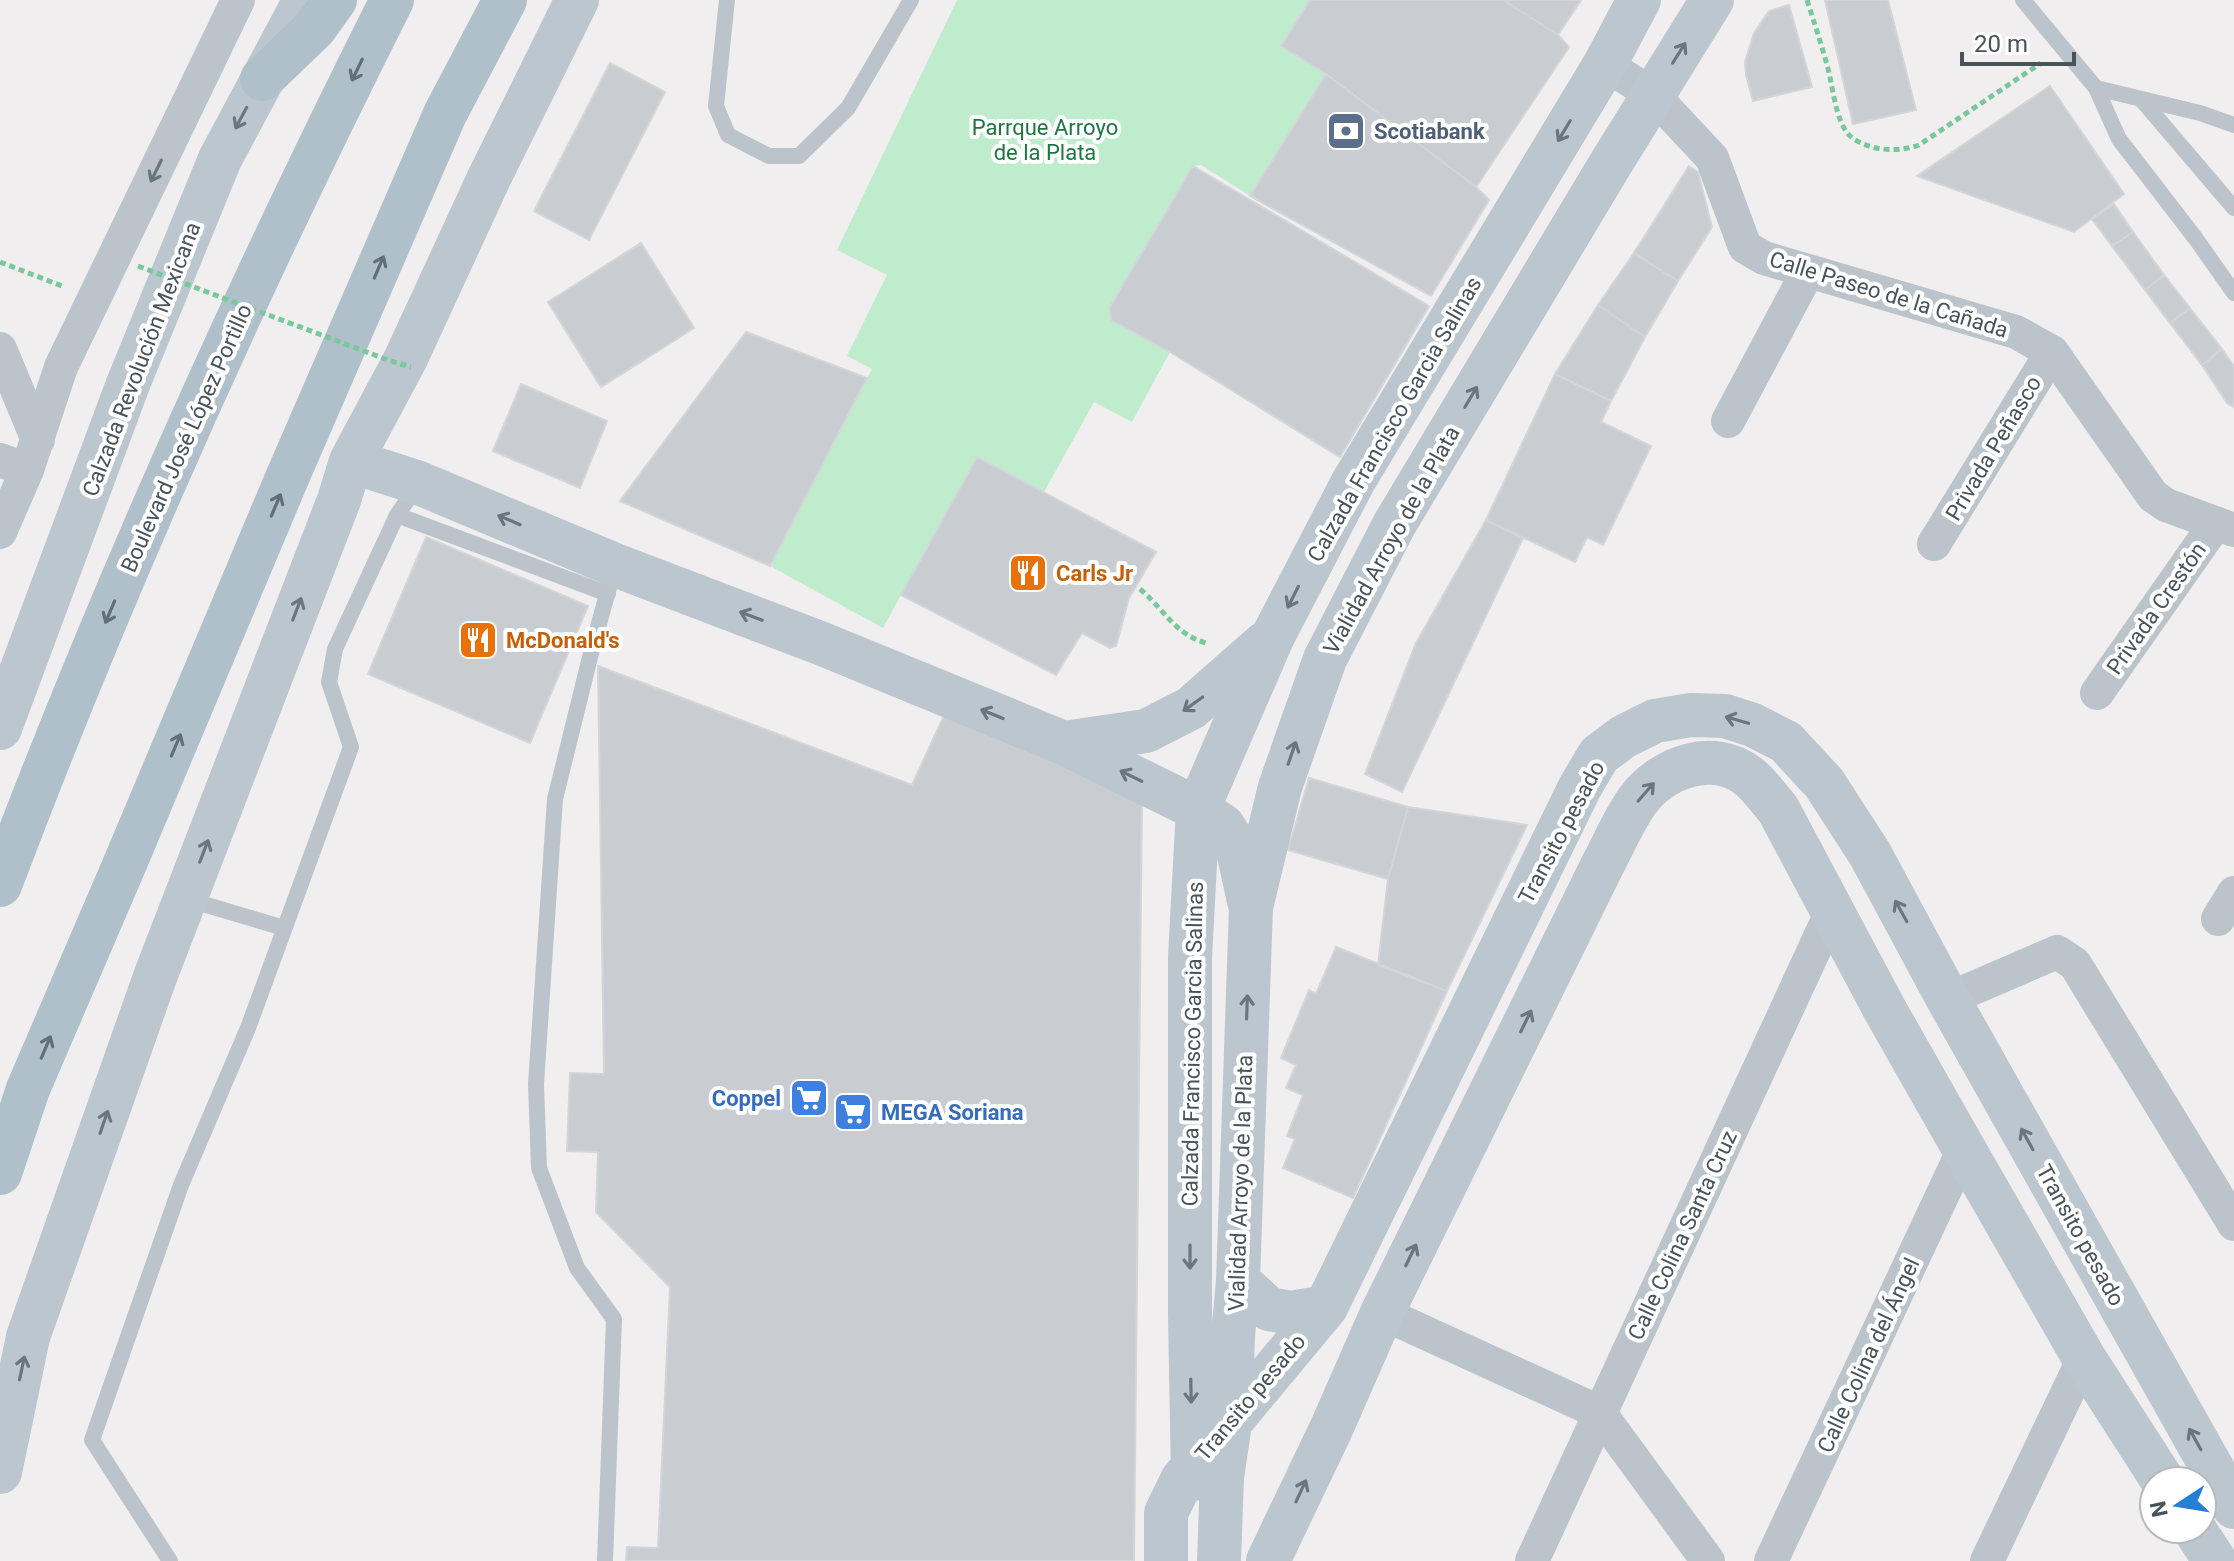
<svg xmlns="http://www.w3.org/2000/svg" width="2234" height="1561" viewBox="0 0 2234 1561" font-family="Roboto,sans-serif">
<style>
.green{fill:#bfeccd}
.building{fill:#c9ccd1;stroke:#d3d5d9;stroke-width:2}
.lines{fill:none;stroke-linecap:round;stroke-linejoin:round}
.path{stroke:#79c89b;stroke-width:5;stroke-dasharray:6 4;stroke-linecap:butt}
.lane{stroke:#bbc4ca;stroke-width:16}
.street{stroke:#bbc4ca;stroke-width:34}
.secondary{stroke:#bbc6cf;stroke-width:44}
.primary{stroke:#b0c0cb;stroke-width:44}
.path-bridge{stroke:#79c89b;stroke-width:5;stroke-dasharray:6 4;stroke-linecap:butt}
.oneway{stroke:#6a767d}
.oneway2{stroke:#626e76}
.oneway3{stroke:#6a757c}
.labels{text-anchor:middle;stroke-width:8;stroke-linejoin:round;paint-order:stroke}
.park-label{font-size:22px;fill:#1d7743;stroke:#fff}
.service-label{font-size:22px;font-weight:bold;fill:#4e5e75;stroke:#fff;text-anchor:start}
.street-label{font-size:22px;fill:#48535a;stroke:#fff}
.food-label{font-size:22px;font-weight:bold;fill:#c56008;stroke:#fff;text-anchor:start}
.shop-label{font-size:22px;font-weight:bold;fill:#366cbe;stroke:#fff;text-anchor:end}
</style>
<rect width="100%" height="100%" fill="#f1eeef"/>
<path class="green" d="M957,0H1310L1281,46L1326,74L1250,196L1201,165L1193,166L1110,307L1112,320L1170,352L1132,422L1094,402L1043,494L977,457L883,628L770,566L872,369L847,356L887,275L837,250Z"/>
<path class="building" d="M1310,0H1503L1558,35L1569,47L1476,187L1326,74L1281,46Z
M1503,0H1581L1558,35Z
M1825,0H1888L1916,110L1853,124Z
M1789,5L1812,87L1753,101L1746,75L1745,62L1754,33L1769,11Z
M610,63L665,92L589,240L534,211Z
M1326,74L1476,187L1489,200L1431,296L1250,196Z
M2050,86L2124,194L2074,232L1917,176Z
M1193,166L1429,306L1340,457L1170,352L1111,320L1110,307Z
M1689,166L1698,172L1712,227L1678,281L1634,253Z
M2114,204L2133,232L2112,246L2092,219Z
M2133,232L2164,275L2145,290L2112,246Z
M641,243L694,328L601,387L548,302Z
M1634,253L1678,281L1645,337L1598,305Z
M2164,275L2190,308L2170,323L2145,290Z
M1598,305L1645,337L1611,401L1555,374Z
M2190,308L2222,349L2202,365L2170,323Z
M746,332L867,378L770,566L620,501Z
M2222,349L2234,366V407L2227,403L2202,365Z
M1555,374L1611,401L1601,422L1651,446L1603,545L1587,537L1575,562L1486,520Z
M521,384L607,421L580,488L493,451Z
M977,457L1156,552L1129,598L1116,646L1110,648L1082,633L1056,675L901,595Z
M1486,520L1523,538L1402,792L1365,774L1416,643Z
M426,537L588,606L530,743L368,674Z
M598,666L912,785L946,711L1142,797L1134,1561H626L627,1547L658,1548L670,1287L596,1212L598,1152L567,1151L570,1073L604,1074Z
M1309,778L1408,807L1388,879L1288,850Z
M1408,807L1527,825L1447,991L1378,965L1388,879Z
M1336,947L1447,991L1353,1198L1283,1168L1295,1139L1287,1136L1303,1095L1286,1088L1296,1065L1281,1058L1309,990L1316,994Z"/>
<g class="lines">
<path class="path" d="M1807,0C1814,22 1821,43 1827,65C1833,85 1835,120 1849,135C1866,151 1898,153 1919,145L2041,63
M0,262L62,286
M1140,589C1164,609 1174,634 1206,643"/>
<path class="lane" d="M727,0L716,106L728,135L769,156H799L848,108L911,0
M2023,0L2096,88L2119,139L2196,239L2234,293
M2096,88L2200,113L2234,125
M2141,99L2234,208
M397,515L608,594
M186,899L284,928
M170,1561L92,1440L181,1185L248,1028L351,747L329,682L335,649L397,515L418,485
M605,1561L614,1319L577,1268L539,1168L536,1084L555,799L593,645L615,566"/>
<path class="street" d="M1605,64L1653,95L1712,158L1745,247L1764,258L2016,332L2052,352L2153,496L2166,505L2234,530
M0,349L38,440
M1728,421L1808,271
M0,460L27,470
M0,532L27,470L61,367L238,0
M1934,544L2052,352
M2097,693L2216,523
M2218,919L2234,893
M1948,999L2057,952L2075,964L2234,1224
M1382,1313L1599,1412L1708,1561
M1532,1561L1833,909
M1771,1561L1964,1149
M1987,1561L2084,1358"/>
<path class="secondary" d="M351,461L419,483L615,565L820,643L1064,743L1198,809L1223,826L1238,850L1249,901
M0,728L128,384L220,159L305,0
M1064,743L1146,731L1191,708L1265,643
M1238,1281L1269,1309L1291,1313L1326,1307
M0,1472L28,1337L155,977L339,500L351,461L406,358L489,178L577,0
M1193,1479L1190,1313V957L1198,809L1273,636L1353,482L1605,64L1639,0
M2194,1529L2215,1561
M1166,1561V1513L1182,1480L1326,1307L1580,787L1599,755L1623,737L1655,721L1691,715L1725,716L1753,725L1786,742L1824,783L1870,854L1948,999L2234,1507
M1219,1561L1222,1477L1230,1423L1233,1336L1238,1281L1251,907L1280,787L1325,659L1394,525L1608,168L1712,0
M1268,1561L1331,1429L1382,1313L1602,866C1614,844 1624,819 1638,800C1663,767 1713,749 1748,776C1760,785 1768,798 1778,809L1885,1010L1964,1149L2084,1358L2163,1481"/>
<path class="primary" d="M262,79L315,28L335,0
M0,885C114,583 247,288 392,0
M0,1173L28,1089L123,868L287,478L445,114L505,0"/>
<path class="path-bridge" d="M138,266L388,360L411,367"/>
</g>
<defs><path id="oneway-shaft" d="M-6 0H5M1.5-3L5.5 0L1.5 3" fill="none" stroke-width="1.6" stroke-linecap="round" stroke-linejoin="round" transform="scale(2)"/></defs>
<g class="oneway">
<use href="#oneway-shaft" transform="translate(1679 53) rotate(-58)"/>
<use href="#oneway-shaft" transform="translate(241 118) rotate(118)"/>
<use href="#oneway-shaft" transform="translate(1564 131) rotate(121)"/>
<use href="#oneway-shaft" transform="translate(1471 397) rotate(-59)"/>
<use href="#oneway-shaft" transform="translate(509 520) rotate(-157)"/>
<use href="#oneway-shaft" transform="translate(1293 597) rotate(117)"/>
<use href="#oneway-shaft" transform="translate(297 609) rotate(-69)"/>
<use href="#oneway-shaft" transform="translate(751 616) rotate(-159)"/>
<use href="#oneway-shaft" transform="translate(1193 704) rotate(144)"/>
<use href="#oneway-shaft" transform="translate(992 714) rotate(-158)"/>
<use href="#oneway-shaft" transform="translate(1737 720) rotate(-164)"/>
<use href="#oneway-shaft" transform="translate(1292 753) rotate(-71)"/>
<use href="#oneway-shaft" transform="translate(1131 776) rotate(-154)"/>
<use href="#oneway-shaft" transform="translate(1646 792) rotate(-49)"/>
<use href="#oneway-shaft" transform="translate(204 851) rotate(-69)"/>
<use href="#oneway-shaft" transform="translate(1901 911) rotate(-119)"/>
<use href="#oneway-shaft" transform="translate(1247 1007) rotate(-88)"/>
<use href="#oneway-shaft" transform="translate(1526 1021) rotate(-64)"/>
<use href="#oneway-shaft" transform="translate(104 1122) rotate(-71)"/>
<use href="#oneway-shaft" transform="translate(2027 1139) rotate(-119)"/>
<use href="#oneway-shaft" transform="translate(1411 1255) rotate(-64)"/>
<use href="#oneway-shaft" transform="translate(1190 1257) rotate(90)"/>
<use href="#oneway-shaft" transform="translate(22 1368) rotate(-78)"/>
<use href="#oneway-shaft" transform="translate(1191 1391) rotate(89)"/>
<use href="#oneway-shaft" transform="translate(2195 1439) rotate(-119)"/>
<use href="#oneway-shaft" transform="translate(1301 1491) rotate(-65)"/>
</g>
<g class="oneway2">
<use href="#oneway-shaft" transform="translate(357 70) rotate(116)"/>
<use href="#oneway-shaft" transform="translate(379 267) rotate(-67)"/>
<use href="#oneway-shaft" transform="translate(276 505) rotate(-67)"/>
<use href="#oneway-shaft" transform="translate(110 612) rotate(113)"/>
<use href="#oneway-shaft" transform="translate(176 745) rotate(-67)"/>
<use href="#oneway-shaft" transform="translate(46 1047) rotate(-67)"/>
</g>
<use class="oneway3" href="#oneway-shaft" transform="translate(156 171) rotate(116)"/>
<defs>
<symbol id="bank-square" viewBox="-11 -11 22 22"><rect x="-9" y="-9" width="18" height="18" rx="4" fill="#5c6f8a" stroke="#fff"/><path d="M-6-4H6V4H-6ZM0-2.3a2.3 2.3 0 1 0 0 4.6a2.3 2.3 0 1 0 0-4.6Z" fill="#fff"/></symbol>
<symbol id="restaurant-square" viewBox="-11 -11 22 22"><rect x="-9" y="-9" width="18" height="18" rx="4" fill="#e8710a" stroke="#fff"/><path d="M-5-6h1v4h1v-4h1v4h1v-4h1v5L-1.5 .5V6h-2V.5L-5-1ZM5-6V6H3V1.5H1.5Q1.5-4 5-6Z" fill="#fff"/></symbol>
<symbol id="supermarket-square" viewBox="-11 -11 22 22"><rect x="-9" y="-9" width="18" height="18" rx="4" fill="#3f7fe0" stroke="#fff"/><path d="M-6-5.5h2.5l.6 2H6L4.5 2H-2.5L-4.4-4H-6ZM-1.5 3.2a1.3 1.3 0 1 0 .1 0ZM3 3.2a1.3 1.3 0 1 0 .1 0Z" fill="#fff"/></symbol>
</defs>
<g fill-rule="evenodd">
<use href="#bank-square" x="1324" y="109" width="44" height="44"/>
<use href="#restaurant-square" x="1006" y="551" width="44" height="44"/>
<use href="#restaurant-square" x="456" y="618" width="44" height="44"/>
<use href="#supermarket-square" x="787" y="1076" width="44" height="44"/>
<use href="#supermarket-square" x="831" y="1090" width="44" height="44"/>
</g>
<g class="labels">
<g class="park-label">
<text x="1045" y="135">Parrque Arroyo<tspan x="1045" dy="25">de la Plata</tspan></text>
</g>
<g class="service-label">
<text x="1374" y="139">Scotiabank</text>
</g>
<g class="street-label">
<text transform="translate(1889 294) rotate(17)" y="8">Calle Paseo de la Cañada</text>
<text transform="translate(141 359) rotate(-69)" y="8">Calzada Revolución Mexicana</text>
<text transform="translate(1394 419) rotate(-60)" y="8">Calzada Francisco Garcia Salinas</text>
<text transform="translate(186 438) rotate(-66)" y="8">Boulevard José López Portillo</text>
<text transform="translate(1993 448) rotate(-59)" y="8">Privada Peñasco</text>
<text transform="translate(1391 540) rotate(-61)" y="8">Vialidad Arroyo de la Plata</text>
<text transform="translate(2156 608) rotate(-55)" y="8">Privada Crestón</text>
<text transform="translate(1561 832) rotate(-62)" y="8">Transito pesado</text>
<text transform="translate(1192 1044) rotate(-89)" y="8">Calzada Francisco Garcia Salinas</text>
<text transform="translate(1240 1183) rotate(-88)" y="8">Vialidad Arroyo de la Plata</text>
<text transform="translate(1682 1235) rotate(-65)" y="8">Calle Colina Santa Cruz</text>
<text transform="translate(2081 1235) rotate(61)" y="8">Transito pesado</text>
<text transform="translate(1868 1355) rotate(-65)" y="8">Calle Colina del Ángel</text>
<text transform="translate(1250 1397) rotate(-50)" y="8">Transito pesado</text>
</g>
<g class="food-label">
<text x="1056" y="581">Carls Jr</text>
<text x="506" y="648">McDonald's</text>
</g>
<g class="shop-label">
<text x="781" y="1106">Coppel</text>
<text x="881" y="1120" text-anchor="start">MEGA Soriana</text>
</g>
</g>
<g transform="translate(2178 1505) rotate(258)"><circle r="38" fill="#ffffff" stroke="#b6babd" stroke-width="2"/>
<path d="M0-6L14 30L0 20L-14 30Z" fill="#2480d5"/>
<text y="-12" font-size="22" font-weight="bold" text-anchor="middle" fill="#48535a">N</text>
</g>
<path d="M1962 52v12h112v-12" fill="none" stroke="#48535a" stroke-width="4"/>
<text x="1974" y="52" font-size="24" fill="#48535a" stroke="#ffffff" stroke-width="6" paint-order="stroke">20 m</text>
</svg>
